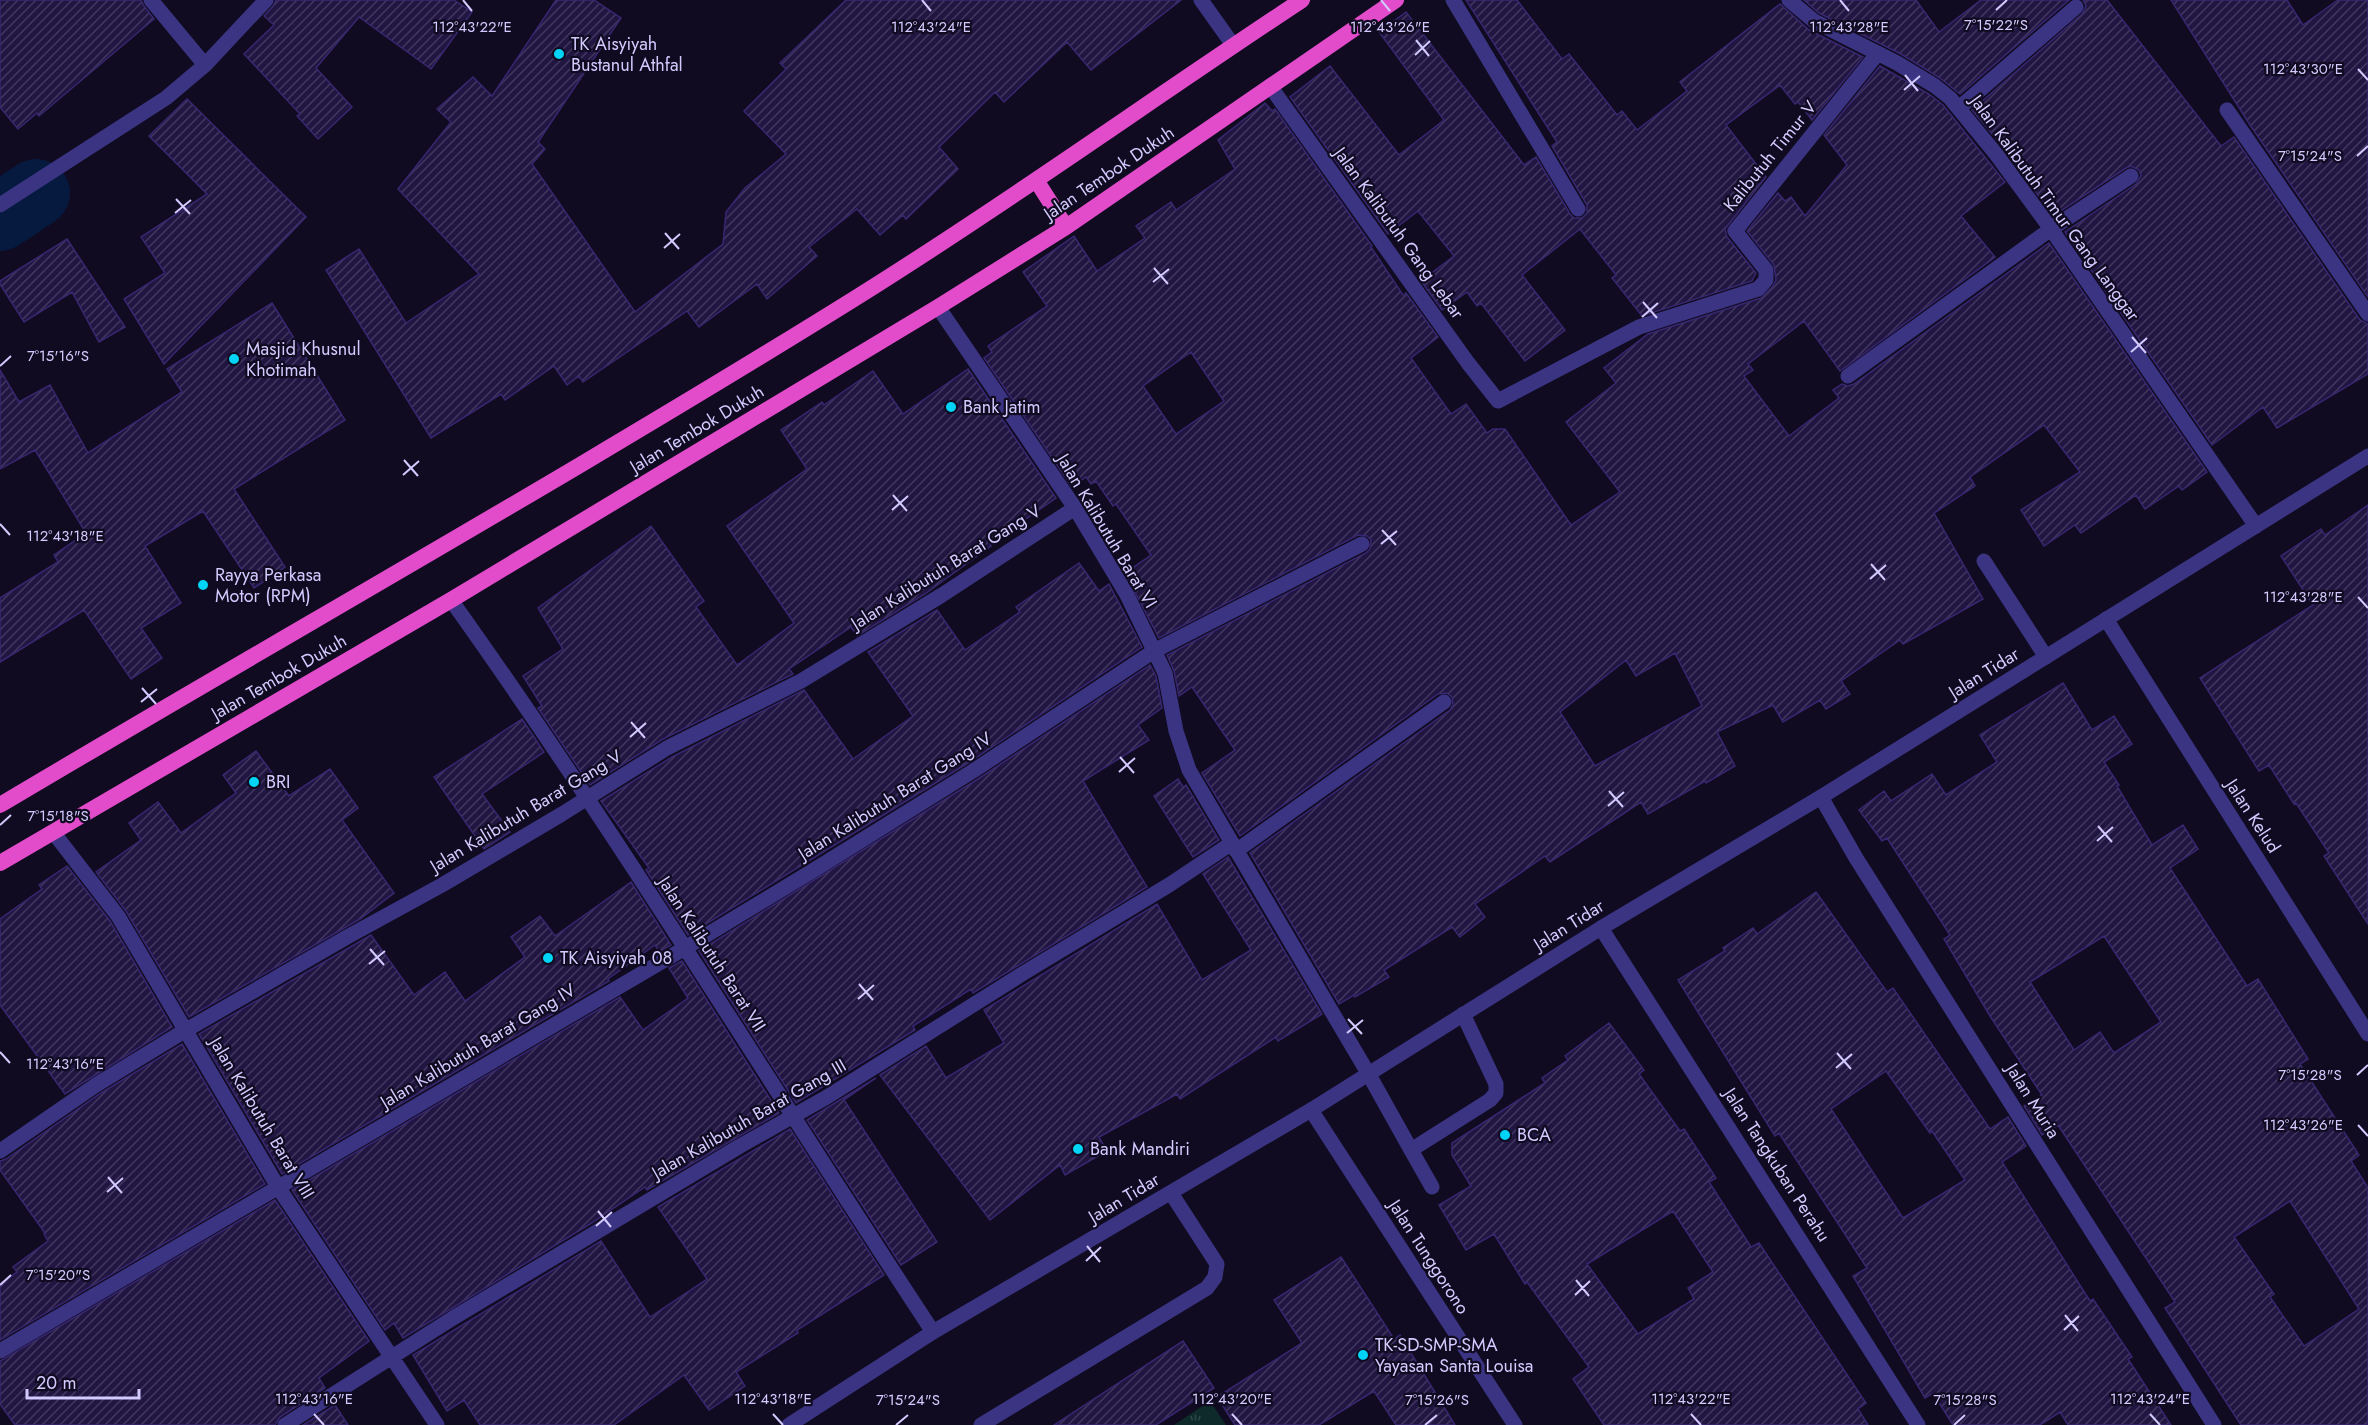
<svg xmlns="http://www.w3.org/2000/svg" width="2368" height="1425" viewBox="0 0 2368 1425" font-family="Jost,sans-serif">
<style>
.park{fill:url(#park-tufts)}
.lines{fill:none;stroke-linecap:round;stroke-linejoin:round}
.river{stroke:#06193f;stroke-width:68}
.building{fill:url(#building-hatch);stroke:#382770;stroke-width:1.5;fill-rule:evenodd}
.service{stroke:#3a3482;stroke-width:15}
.minor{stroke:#3a3482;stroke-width:15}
.tertiary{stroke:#3a3482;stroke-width:15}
.trunk{stroke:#e24ccb;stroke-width:16}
.ticks{fill:none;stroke:#d3cbff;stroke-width:2}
.poi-dot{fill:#00d4f6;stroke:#100b20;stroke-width:2}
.labels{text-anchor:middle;stroke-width:4.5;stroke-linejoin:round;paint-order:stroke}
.poi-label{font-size:18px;fill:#d3cbff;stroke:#100b20;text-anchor:start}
.street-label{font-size:18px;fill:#d3cbff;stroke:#100b20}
.ticks-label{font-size:15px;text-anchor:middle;fill:#d3cbff;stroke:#100b20;stroke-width:4.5;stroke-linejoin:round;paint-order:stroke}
</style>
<defs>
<pattern id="park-tufts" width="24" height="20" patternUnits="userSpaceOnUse" patternTransform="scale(1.5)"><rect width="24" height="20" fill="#0e2a2b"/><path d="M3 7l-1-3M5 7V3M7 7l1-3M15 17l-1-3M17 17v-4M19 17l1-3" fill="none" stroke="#30484b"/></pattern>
<pattern id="building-hatch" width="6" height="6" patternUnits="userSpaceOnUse" patternTransform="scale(1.5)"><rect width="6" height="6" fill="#211642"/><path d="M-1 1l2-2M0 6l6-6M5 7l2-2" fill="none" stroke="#40375e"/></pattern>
</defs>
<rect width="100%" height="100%" fill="#100b20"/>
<path class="park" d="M1210,1401L1226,1425H1174Z"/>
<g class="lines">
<path class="river" d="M0,217L36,193"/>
</g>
<path class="building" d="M0,0H141L144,6L154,19L39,116L37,113L18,129L0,107Z
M276,0H454L472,12L431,69L359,17L316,68L352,107L318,139L297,116L300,114L244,54L274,25L264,16L273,6Z
M556,0H594L621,18L538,142L545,149L532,164L635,312L723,244L726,212L745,188L786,154L744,111L786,69L780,63L846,0H1181L1091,70L1067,42L1004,102L995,92L939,147L958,169L906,219L903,215L880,235L857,209L809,247L817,256L767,299L757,284L699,327L687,311L583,382L579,376L567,385L554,366L505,400L501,394L431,438L326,270L359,249L406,323L479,274L398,189L451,122L437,109L473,77L492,96Z
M1466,0H1517L1562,59L1569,54L1617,115L1622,111L1637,130L1687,91L1680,82L1780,4L1809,30L1863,57L1812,120L1798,102L1795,104L1780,85L1726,125L1766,177L1725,229L1727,237L1756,273L1752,281L1642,316L1612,278L1616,275L1580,229L1522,275L1565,330L1525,361L1481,303L1477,306L1467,292L1442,310L1421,281L1454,256L1418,211L1388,234L1290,97L1330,66L1399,155L1444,120L1379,32L1406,12L1524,165L1536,157L1570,214L1574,218H1582L1587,213V205L1552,146L1557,142Z
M1804,0H1916L1939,32L1981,0H2069L1960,94L1940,78L1901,54L1819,13Z
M2083,0H2107L2221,146L2234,137L2360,320L2368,324V374L2277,428L2263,407L2212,445L2065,232L2136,184L2141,176L2139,170L2131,166L2126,168L2053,216L2004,148L1972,110L2082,14L2086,6Z
M2171,0H2287L2303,25L2338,0H2368V297L2250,125Z
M1880,66L1929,94L1943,105L2005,182L1961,216L1995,257L1840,371L1804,321L1748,364L1753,370L1744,376L1789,436L1839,398L1833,390L1842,384L1848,386L1854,384L2049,243L2207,472L2182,490L2179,486L2145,509L2136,495L2081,533L2075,525L2044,546L2021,510L2080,472L2044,425L1970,477L1975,486L1934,513L1983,599L1903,644L1900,640L1841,681L1850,694L1826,709L1820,700L1783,722L1773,705L1717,732L1735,766L1706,783L1705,781L1648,814L1641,802L1550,862L1545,856L1475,904L1485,917L1460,937L1452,927L1384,970L1389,977L1355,997L1354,995L1339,1004L1250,853L1450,710L1453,705L1452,697L1447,693L1438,694L1240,836L1202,773L1235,750L1192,687L1179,696L1174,671L1167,655L1366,553L1370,549L1371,540L1367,536L1358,535L1159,638L1125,573L1151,555L1116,504L1113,506L1096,481L1091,484L1086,477L1072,487L984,358L992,352L988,346L1047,306L1023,272L1074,236L1097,271L1145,238L1136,226L1171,202L1176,210L1235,169L1218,140L1265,103L1272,111L1275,109L1372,246L1371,247L1403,295L1406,293L1438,337L1411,358L1451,414L1466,404L1487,433L1493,429H1505L1571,525L1620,492L1566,422L1616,383L1604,368L1648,334L1761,298L1773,286L1776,280L1774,265L1747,231L1778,193L1785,201L1791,197L1805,216L1847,165L1824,135ZM1191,352L1224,401L1176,434L1143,386ZM1675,653L1702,706L1595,766L1560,712L1626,660L1636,676Z
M187,99L306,217L164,364L124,299L165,273L141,237L207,194L149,136Z
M67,239L125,327L99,342L72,292L24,322L0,284V281Z
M272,303L345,420L234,489L285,567L254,588L203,511L145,546L181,603L141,628L162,658L131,679L84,610L0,662V598L58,562L54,555L86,533L35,450L0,469V370L19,402L50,385L88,453L182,392L167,369Z
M968,369L1056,498L990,544L991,546L925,594L857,636L851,627L789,669L793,674L663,739L590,785L538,708L542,706L523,676L563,649L538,608L651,526L704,601L696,607L737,665L794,623L727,526L807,469L781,430L822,402L824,405L873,371L903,414Z
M2368,505V924L2324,856L2329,853L2296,803L2294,804L2269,765L2259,771L2200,678L2313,605L2281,556L2321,529L2325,535Z
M1079,563L1099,591L1109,584L1142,647L968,763L688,935L646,870L649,868L601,801L672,757L804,690L853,759L913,716L868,652L937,610L965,650L1020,612L1016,607Z
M1150,665L1156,676L1162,708L1138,725L1149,740L1083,781L1147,887L973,993L971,989L913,1026L915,1030L796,1103L699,951L978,779Z
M2063,683L2092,730L2114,716L2132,744L2104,762L2119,785L2117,786L2152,845L2183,825L2198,849L2170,868L2247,986L2258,979L2308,1059L2300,1064L2359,1155L2351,1161L2368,1188V1425H2241L2165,1308L2175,1302L2058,1125L2042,1135L2024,1106L2042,1095L1990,1016L1944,939L1950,935L1887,838L1882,841L1859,810L1884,791L1891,801L1932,774L1946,795L1997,762L1980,735ZM2104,936L2161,1022L2114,1053L2100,1032L2074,1050L2030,982ZM2290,1201L2359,1309L2304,1346L2270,1297L2274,1294L2234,1237Z
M522,719L544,752L482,794L510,832L484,849L434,777Z
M256,751L289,796L330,769L358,808L342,820L394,893L360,919L189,1017L126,911L96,872L141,840L129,823L158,802L181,833L236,793L223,775Z
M1178,779L1183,787L1186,785L1219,840L1193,857L1154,796Z
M1228,857L1322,1014L1278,1041L1276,1037L1180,1099L1177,1094L1099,1137L1107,1151L1065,1175L1060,1165L990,1220L880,1075L926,1046L946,1078L1004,1043L984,1010L1157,904L1202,980L1251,950L1203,874Z
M67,866L110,921L172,1027L65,1094L0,1005V919L42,889L39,885Z
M631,882L671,945L659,952L655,945L608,979L609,981L282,1174L199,1034L371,935L414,995L445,972L465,1001L525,957L511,937L540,916L555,936Z
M1816,892L1887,992L1893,988L1990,1129L2008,1117L2026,1146L2002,1162L2090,1301L2093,1299L2132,1357L2128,1359L2171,1425H2068L2060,1412L2040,1425H1953L1933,1393L1925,1398L1853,1276L1867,1268L1779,1133L1775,1136L1678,980L1725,951L1723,948L1753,928L1757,934ZM1886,1071L1930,1133L1932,1131L1965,1180L1903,1218L1831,1109Z
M682,961L779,1113L647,1190L645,1187L590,1224L403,1338L394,1323L385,1330L292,1190L620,997L643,1030L688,998L669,968Z
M1609,1023L1644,1070L1639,1074L1680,1131L1684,1129L1716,1178L1709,1182L1751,1247L1759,1243L1866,1403L1858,1409L1868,1425H1604L1573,1379L1589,1367L1527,1282L1525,1284L1494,1234L1466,1250L1439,1205L1471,1186L1452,1155V1143L1545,1083L1542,1078L1568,1060L1565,1056ZM1673,1211L1713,1272L1688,1288L1694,1299L1638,1334L1587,1264Z
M182,1044L265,1184L0,1340V1284L17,1272L13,1267L48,1241L44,1234L45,1233L0,1170V1161L6,1159L101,1093Z
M876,1078L844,1100L937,1242L901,1265L807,1120Z
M790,1129L884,1275L797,1330L798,1333L736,1372L745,1386L709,1410L684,1375L614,1425H480L464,1400L447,1411L413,1355L601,1241L650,1317L707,1279L658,1207Z
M275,1200L369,1341L319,1378L325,1388L280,1417L275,1425H15L0,1404V1361Z
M1341,1257L1394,1339L1400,1335L1455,1425H1396L1374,1391L1319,1425H1235L1217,1397L1302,1343L1274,1300Z
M1183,1341L1214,1388L1156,1425H1054Z
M335,1405L348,1425H303Z"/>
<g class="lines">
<path class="service" d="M1984,561L2046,657
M1368,1073L1411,1150L1490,1100L1496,1093V1084L1463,1014
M1411,1150L1432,1187
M981,1425L1207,1288L1215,1277L1217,1264L1171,1193"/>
<path class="minor" d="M151,0L205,65
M1201,0L1233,45
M1453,0L1578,209
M1789,0L1814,21L1897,63L1935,86L1950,98L1996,154L2051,229L2256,526
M1270,86L1468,363L1498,401L1639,327L1758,289L1766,280V270L1735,231L1878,53
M1959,108L2076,7
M2227,110L2368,314
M0,205L166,98L205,65L266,0
M938,307L1075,508L1127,595L1165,673L1176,731L1189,770L1368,1073
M1848,376L2051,229L2131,176
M451,600C621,838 772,1088 933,1332
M2106,619L2368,1034
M1821,797L1856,858L2214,1425
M53,832L118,916L278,1187L437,1425
M1236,851L1444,702
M1601,928L1918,1425
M1311,1110L1515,1425
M0,1151L96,1085L181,1033L347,937L442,885L562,814L667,748L801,681L942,595L1075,508
M0,1351L685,948L814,870L973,771L1154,651L1362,544
M285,1425L453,1318L740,1146L827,1097L1022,974L1169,885L1232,843"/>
<path class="tertiary" d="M789,1425L933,1332L1311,1110L1601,928L1821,797L2368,456"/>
<path class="trunk" d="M1036,180L1066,227
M0,805C284,636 573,474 854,299C1006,204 1152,99 1302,0
M0,863L451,600L938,307L1066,227L1396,0"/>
</g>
<path class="ticks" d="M463,0L472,11M922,0L931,11M1381,0L1390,11M1840,0L1849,11M1996,10L2007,0M1416,40L1429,56M1415,55L1430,41M2358,69L2368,80M1905,75L1918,91M1904,90L1920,76M2357,156L2368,146M176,199L190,214M175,213L191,200M665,233L679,249M664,248L680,234M1154,268L1168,284M1153,282L1169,269M1643,302L1657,318M1642,317L1658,303M2132,337L2146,353M2131,352L2147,338M0,366L11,356M404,460L418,476M403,475L419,461M893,495L907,511M892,510L908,496M0,524L10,535M1382,530L1396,545M1381,544L1397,531M1871,564L1885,580M1870,579L1886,565M2358,597L2368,608M142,688L156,704M141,702L157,689M631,722L645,738M630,737L646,723M1120,757L1134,773M1119,772L1135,758M1609,791L1623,807M1608,806L1624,792M0,825L11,815M2098,826L2112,842M2097,841L2113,827M370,949L384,965M369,964L385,951M859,984L873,1000M858,999L874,985M1348,1019L1362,1034M1347,1033L1363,1020M0,1052L10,1063M1837,1053L1851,1069M1836,1068L1852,1054M2357,1075L2368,1065M2358,1125L2368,1136M108,1177L122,1193M107,1192L123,1178M598,1211L611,1227M596,1226L612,1212M1087,1246L1100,1262M1086,1261L1101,1247M1576,1280L1589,1296M0,1285L11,1275M1575,1295L1590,1281M2065,1315L2078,1331M2064,1330L2079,1316M314,1414L324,1425M773,1414L783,1425M1232,1414L1242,1425M1691,1414L1701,1425M2150,1414L2160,1425M896,1425L908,1415M1425,1425L1437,1415M1954,1425L1965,1415"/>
<g class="poi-dot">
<circle cx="559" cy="54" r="6"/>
<circle cx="234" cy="359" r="6"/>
<circle cx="951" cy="407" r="6"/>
<circle cx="203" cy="585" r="6"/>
<circle cx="254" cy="782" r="6"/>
<circle cx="548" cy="958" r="6"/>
<circle cx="1505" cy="1135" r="6"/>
<circle cx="1078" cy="1149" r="6"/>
<circle cx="1363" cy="1355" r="6"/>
</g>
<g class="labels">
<g class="poi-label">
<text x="571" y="50">TK Aisyiyah<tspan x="571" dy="21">Bustanul Athfal</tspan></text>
<text x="246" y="355">Masjid Khusnul<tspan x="246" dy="21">Khotimah</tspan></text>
<text x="963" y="413">Bank Jatim</text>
<text x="215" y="581">Rayya Perkasa<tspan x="215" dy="21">Motor (RPM)</tspan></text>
<text x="266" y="788">BRI</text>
<text x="560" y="964">TK Aisyiyah 08</text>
<text x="1517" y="1141">BCA</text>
<text x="1090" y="1155">Bank Mandiri</text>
<text x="1375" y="1351">TK-SD-SMP-SMA<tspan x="1375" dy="21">Yayasan Santa Louisa</tspan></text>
</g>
<g class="street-label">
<text transform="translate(1770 156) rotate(-51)" y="6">Kalibutuh Timur V</text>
<text transform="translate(1109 173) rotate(-34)" y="6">Jalan Tembok Dukuh</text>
<text transform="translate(2055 208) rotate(54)" y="6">Jalan Kalibutuh Timur Gang Langgar</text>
<text transform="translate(1399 233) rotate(54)" y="6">Jalan Kalibutuh Gang Lebar</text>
<text transform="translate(697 429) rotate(-31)" y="6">Jalan Tembok Dukuh</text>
<text transform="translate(1107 531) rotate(59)" y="6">Jalan Kalibutuh Barat VI</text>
<text transform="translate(946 567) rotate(-32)" y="6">Jalan Kalibutuh Barat Gang V</text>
<text transform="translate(1984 673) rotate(-32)" y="6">Jalan Tidar</text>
<text transform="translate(279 677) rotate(-30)" y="6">Jalan Tembok Dukuh</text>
<text transform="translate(895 796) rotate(-32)" y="6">Jalan Kalibutuh Barat Gang IV</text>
<text transform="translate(526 811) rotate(-31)" y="6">Jalan Kalibutuh Barat Gang V</text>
<text transform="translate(2253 816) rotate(57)" y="6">Jalan Kelud</text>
<text transform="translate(1569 925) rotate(-32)" y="6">Jalan Tidar</text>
<text transform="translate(712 954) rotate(57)" y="6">Jalan Kalibutuh Barat VII</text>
<text transform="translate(478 1046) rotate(-31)" y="6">Jalan Kalibutuh Barat Gang IV</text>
<text transform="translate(2033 1101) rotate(58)" y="6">Jalan Muria</text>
<text transform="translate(262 1118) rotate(59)" y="6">Jalan Kalibutuh Barat VIII</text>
<text transform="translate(749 1119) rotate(-30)" y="6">Jalan Kalibutuh Barat Gang III</text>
<text transform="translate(1777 1165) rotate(57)" y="6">Jalan Tangkuban Perahu</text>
<text transform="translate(1124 1198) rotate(-31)" y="6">Jalan Tidar</text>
<text transform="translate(1429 1257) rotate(57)" y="6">Jalan Tunggorono</text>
</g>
</g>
<g class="ticks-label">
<text x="1996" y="30">7°15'22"S</text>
<text x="1849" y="32">112°43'28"E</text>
<text x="472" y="32">112°43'22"E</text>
<text x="931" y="32">112°43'24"E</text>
<text x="1390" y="32">112°43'26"E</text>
<text x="2303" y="74">112°43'30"E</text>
<text x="2310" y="161">7°15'24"S</text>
<text x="58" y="361">7°15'16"S</text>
<text x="65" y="541">112°43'18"E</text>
<text x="2303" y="602">112°43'28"E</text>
<text x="58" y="821">7°15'18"S</text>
<text x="65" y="1069">112°43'16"E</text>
<text x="2310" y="1080">7°15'28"S</text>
<text x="2303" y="1130">112°43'26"E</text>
<text x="58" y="1280">7°15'20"S</text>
<text x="314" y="1404">112°43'16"E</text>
<text x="773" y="1404">112°43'18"E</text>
<text x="1232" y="1404">112°43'20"E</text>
<text x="1691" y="1404">112°43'22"E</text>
<text x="2150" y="1404">112°43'24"E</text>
<text x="908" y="1405">7°15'24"S</text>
<text x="1437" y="1405">7°15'26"S</text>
<text x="1965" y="1405">7°15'28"S</text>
</g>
<path d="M27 1389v9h112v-9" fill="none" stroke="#d3cbff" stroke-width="3"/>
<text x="36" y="1389" font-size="18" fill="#d3cbff" stroke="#100b20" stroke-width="4.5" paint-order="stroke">20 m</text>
</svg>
